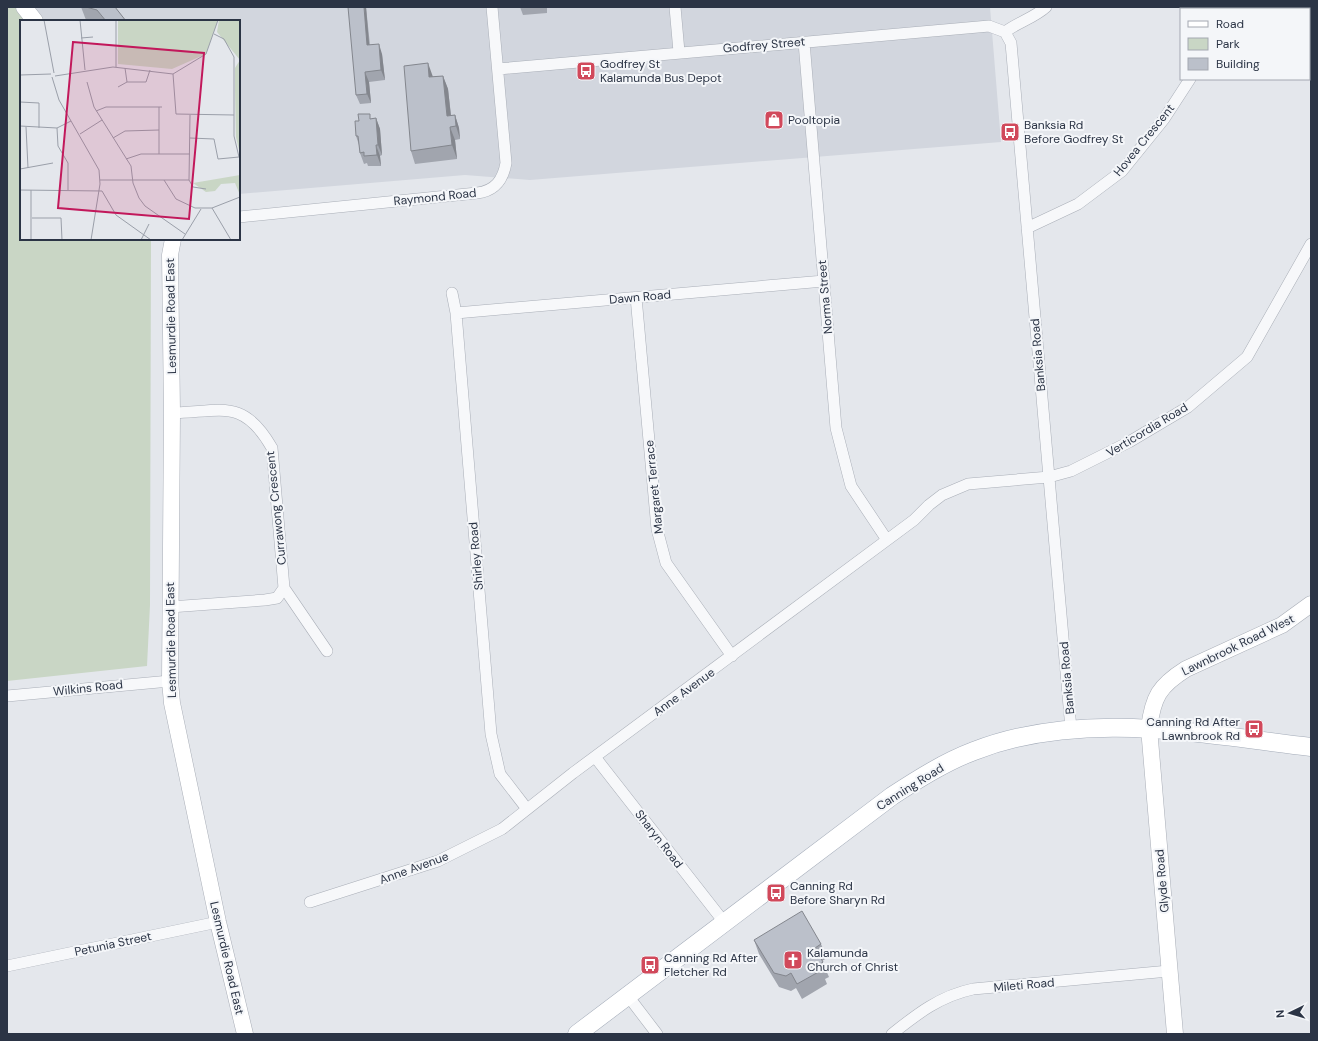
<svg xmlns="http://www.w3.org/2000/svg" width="1318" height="1041" viewBox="0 0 1318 1041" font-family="'DM Sans',sans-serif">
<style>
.built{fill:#d2d6de}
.green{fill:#c9d6c5}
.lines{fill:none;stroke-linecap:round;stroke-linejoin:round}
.street-casing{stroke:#a9aeb7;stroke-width:12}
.secondary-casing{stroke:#a9aeb7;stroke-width:17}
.primary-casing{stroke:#a3abb8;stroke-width:19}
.street{stroke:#f7f8fa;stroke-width:11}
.secondary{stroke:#fff;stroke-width:16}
.primary{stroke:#fff;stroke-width:18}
.wall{fill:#a1a5ae}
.shaded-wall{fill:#83868d}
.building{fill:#bbc0ca;stroke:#83868d}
.labels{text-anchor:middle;stroke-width:4;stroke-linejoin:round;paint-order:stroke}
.street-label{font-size:12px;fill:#2b3445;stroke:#f4f6f9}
.poi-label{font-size:12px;fill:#2b3445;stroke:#f4f6f9;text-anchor:start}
.inset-road{fill:none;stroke:#9a9fa9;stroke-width:1}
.view{fill:#c2185b;fill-opacity:0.15;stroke:#c2185b;stroke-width:2}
.inset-edge{fill:none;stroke:#2b3445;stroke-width:2}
</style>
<rect width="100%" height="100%" fill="#e4e7ec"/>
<path class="built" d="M34,7H990L1001,142L530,180L465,175L239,194V21H45Z"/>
<path class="green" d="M7,7H20L28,21H21V239H151L150,605L147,666L7,681Z"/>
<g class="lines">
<defs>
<path id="street" d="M675,7L679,52
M1218,9V7
M1005,32L1011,43L1071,729
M1005,32C1018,22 1034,18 1046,7
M804,42L836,428L851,486L887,540
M498,69L978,27L989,26L1005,32
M239,217L477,193C495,191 503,180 506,163L492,7
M1027,228L1078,204L1122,171L1164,119L1190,79
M452,293L456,313L491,734L500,774L527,809
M636,297L657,529L666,563L732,656
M456,313L824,281
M172,413C221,412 243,397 272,448L284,588
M170,607L265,600L277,598L284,588L327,651
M7,696L170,681
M595,757L724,922
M310,902L438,861L502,829L573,773L914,520L929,505L942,495L968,484L1049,477L1071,471L1129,442L1188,407L1247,357L1311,244
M7,966L218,922
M628,996L657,1034
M892,1034C917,1014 940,996 973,989L1169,971"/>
<path id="secondary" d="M24,7L35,21
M173,239L170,255L172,413L170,681L172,703L218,922L245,1034
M1175,1034L1149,728C1153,697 1159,686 1186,669L1282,625L1311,604"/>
<path id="primary" d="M577,1034L892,796C918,779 945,762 974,751C1082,709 1200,734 1311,747"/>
</defs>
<use href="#street" class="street-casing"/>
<use href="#secondary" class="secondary-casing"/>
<use href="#primary" class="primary-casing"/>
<use href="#street" class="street"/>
<use href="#secondary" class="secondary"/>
<use href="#primary" class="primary"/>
</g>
<path class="wall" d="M81,7H115L126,21H90L86,20Z
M366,7L370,45L382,54L385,80L369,82L371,103L360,104L356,95Z
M520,7H547V13L523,15Z
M443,76L448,89L451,115H455L459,128L460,139L455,140L457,159L415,164L411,151L433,77Z
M376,118L380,129L382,155L380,156L381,166H368L367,163L364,164L360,153L359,145L356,136L359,121Z
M754,940L821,944L827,958L822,961L829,977L825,979L827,984L802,999L796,988L791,991L779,987L759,954Z"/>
<path class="shaded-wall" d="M364,7H366L370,55L367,45Z
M379,44L382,54L385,80L381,70Z
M428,63L433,77L434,91L429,77Z
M365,72L369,82L371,103L367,94Z
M443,76L448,89L452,126L447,116Z
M455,115L459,128L460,139L456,126Z
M376,118L380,129L382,155L378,145Z
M450,127L455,140L457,159L452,145Z
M376,145L380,156L381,166L377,155Z"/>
<path class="building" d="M86,7H115L126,21H106L97,10Z
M348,7H364L367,45L379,44L381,70L365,72L367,94L356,95Z
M428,63L429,77L443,76L447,116L455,115L456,126L450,127L452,145L411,151L404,66Z
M358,114H370V119L376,118L378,145H376L377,155L364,156V152L360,153L358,136H356L355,121H359Z
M802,911L821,944L815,948L823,962L819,965L822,970L797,984L791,973L786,976L774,973L754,940Z"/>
<defs>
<symbol id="bus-square" viewBox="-11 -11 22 22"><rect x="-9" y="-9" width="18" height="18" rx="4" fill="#d1495b" stroke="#f4f6f9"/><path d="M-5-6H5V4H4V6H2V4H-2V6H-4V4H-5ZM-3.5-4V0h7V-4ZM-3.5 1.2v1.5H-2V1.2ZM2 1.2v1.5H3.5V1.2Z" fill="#fff"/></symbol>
<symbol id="shop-square" viewBox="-11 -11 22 22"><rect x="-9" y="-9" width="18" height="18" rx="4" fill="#d1495b" stroke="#f4f6f9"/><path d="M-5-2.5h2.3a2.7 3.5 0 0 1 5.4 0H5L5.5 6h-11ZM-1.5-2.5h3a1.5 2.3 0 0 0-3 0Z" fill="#fff"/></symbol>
<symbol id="church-square" viewBox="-11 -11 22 22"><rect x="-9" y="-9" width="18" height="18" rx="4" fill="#d1495b" stroke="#f4f6f9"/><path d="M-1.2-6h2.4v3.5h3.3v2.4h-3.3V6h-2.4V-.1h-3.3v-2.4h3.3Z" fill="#fff"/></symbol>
</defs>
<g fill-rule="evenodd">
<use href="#bus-square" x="575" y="60" width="22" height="22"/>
<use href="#shop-square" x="763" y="109" width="22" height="22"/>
<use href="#bus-square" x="999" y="121" width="22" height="22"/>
<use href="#bus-square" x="1243" y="718" width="22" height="22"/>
<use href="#bus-square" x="765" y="882" width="22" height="22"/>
<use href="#church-square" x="782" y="949" width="22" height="22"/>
<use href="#bus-square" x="639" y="954" width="22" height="22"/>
</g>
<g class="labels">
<g class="street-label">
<text transform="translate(764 45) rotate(-5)" y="4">Godfrey Street</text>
<text transform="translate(1144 140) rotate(-51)" y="4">Hovea Crescent</text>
<text transform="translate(435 197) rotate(-6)" y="4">Raymond Road</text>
<text transform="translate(640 297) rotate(-5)" y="4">Dawn Road</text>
<text transform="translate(825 297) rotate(-95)" y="4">Norma Street</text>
<text transform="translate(171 316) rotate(-91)" y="4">Lesmurdie Road East</text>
<text transform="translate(1038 355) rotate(-95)" y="4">Banksia Road</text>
<text transform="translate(1147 430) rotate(-31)" y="4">Verticordia Road</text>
<text transform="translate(654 487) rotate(-96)" y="4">Margaret Terrace</text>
<text transform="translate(276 508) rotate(-96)" y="4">Currawong Crescent</text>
<text transform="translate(476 556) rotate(-95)" y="4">Shirley Road</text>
<text transform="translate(171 640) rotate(-91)" y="4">Lesmurdie Road East</text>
<text transform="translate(1238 645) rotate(-26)" y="4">Lawnbrook Road West</text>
<text transform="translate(1067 678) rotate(-95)" y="4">Banksia Road</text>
<text transform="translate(88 688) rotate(-6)" y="4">Wilkins Road</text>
<text transform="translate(684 692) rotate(-36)" y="4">Anne Avenue</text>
<text transform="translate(910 787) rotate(-32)" y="4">Canning Road</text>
<text transform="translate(659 839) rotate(52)" y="4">Sharyn Road</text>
<text transform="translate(414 868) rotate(-20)" y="4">Anne Avenue</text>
<text transform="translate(1162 881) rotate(-95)" y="4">Glyde Road</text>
<text transform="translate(113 944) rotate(-12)" y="4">Petunia Street</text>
<text transform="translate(227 958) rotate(77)" y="4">Lesmurdie Road East</text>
<text transform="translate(1024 985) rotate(-5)" y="4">Mileti Road</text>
</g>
<g class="poi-label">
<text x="600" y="68">Godfrey St<tspan x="600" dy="14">Kalamunda Bus Depot</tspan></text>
<text x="788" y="124">Pooltopia</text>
<text x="1024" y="129">Banksia Rd<tspan x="1024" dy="14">Before Godfrey St</tspan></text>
<text x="1240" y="726" text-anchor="end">Canning Rd After<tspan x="1240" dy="14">Lawnbrook Rd</tspan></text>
<text x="790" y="890">Canning Rd<tspan x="790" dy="14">Before Sharyn Rd</tspan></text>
<text x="807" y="957">Kalamunda<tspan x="807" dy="14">Church of Christ</tspan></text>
<text x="664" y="962">Canning Rd After<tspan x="664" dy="14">Fletcher Rd</tspan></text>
</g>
</g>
<g transform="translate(20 20)">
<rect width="220" height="220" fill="#e4e7ec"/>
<path d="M98,0H198L186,34L152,49L98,44ZM199,0H220V40L197,12ZM220,40V134L216,117L215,70V48ZM220,155V175L215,163L201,164L195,171L186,172L173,163Z" fill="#c9d6c5"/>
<path class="inset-road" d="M24,0L34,53M60,0L65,50M96,0V47M61,18L73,17M153,54L156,94L214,95M0,55L31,54M35,56L93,47L153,54L186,34L198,0M32,57L39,80L79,150L80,164L71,220M67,62L74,87L111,146L113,163L119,178L125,186L165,214M107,62H126L130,50M98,67L107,62L105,48M0,82L19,83V108M139,87V134M76,91L86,87H142M0,106L37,108L51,101M6,107L8,148M37,108L38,126L48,143V170M60,114L82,100M93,118L105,111L139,110M170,118L194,119L198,139L219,137L214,116V37L204,19L194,14M106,139L121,134H170M0,149L33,143M80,160H169M144,160L156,179L175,188H192L220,177M169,160L170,95M169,160L173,167L186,169M0,170L82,171L96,195L131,220M192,188L211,220M12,198H41L42,220M11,220V170M121,220L129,204M162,220L181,189"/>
<path class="view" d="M53,22L184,33L169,199L38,188Z"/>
<rect width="220" height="220" class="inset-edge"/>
</g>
<rect width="1318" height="1041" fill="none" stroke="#2b3445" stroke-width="16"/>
<rect x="1180" y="8" width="130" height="72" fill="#f4f6f9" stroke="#a4a8b1"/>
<rect x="1188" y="21" width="20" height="6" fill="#ffffff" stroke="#a4a8b1"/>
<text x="1216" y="28" font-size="12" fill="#2b3445">Road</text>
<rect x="1188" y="38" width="20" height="12" fill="#c9d6c5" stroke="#a4a8b1"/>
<text x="1216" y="48" font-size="12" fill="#2b3445">Park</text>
<rect x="1188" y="58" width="20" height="12" fill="#bbc0ca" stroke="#a4a8b1"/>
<text x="1216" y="68" font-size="12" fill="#2b3445">Building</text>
<g transform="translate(1290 1013) rotate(265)" stroke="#f4f6f9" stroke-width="3" paint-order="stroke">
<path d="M0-3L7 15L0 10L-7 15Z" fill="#2b3445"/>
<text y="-6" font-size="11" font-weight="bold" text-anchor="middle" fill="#2b3445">N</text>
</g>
</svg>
